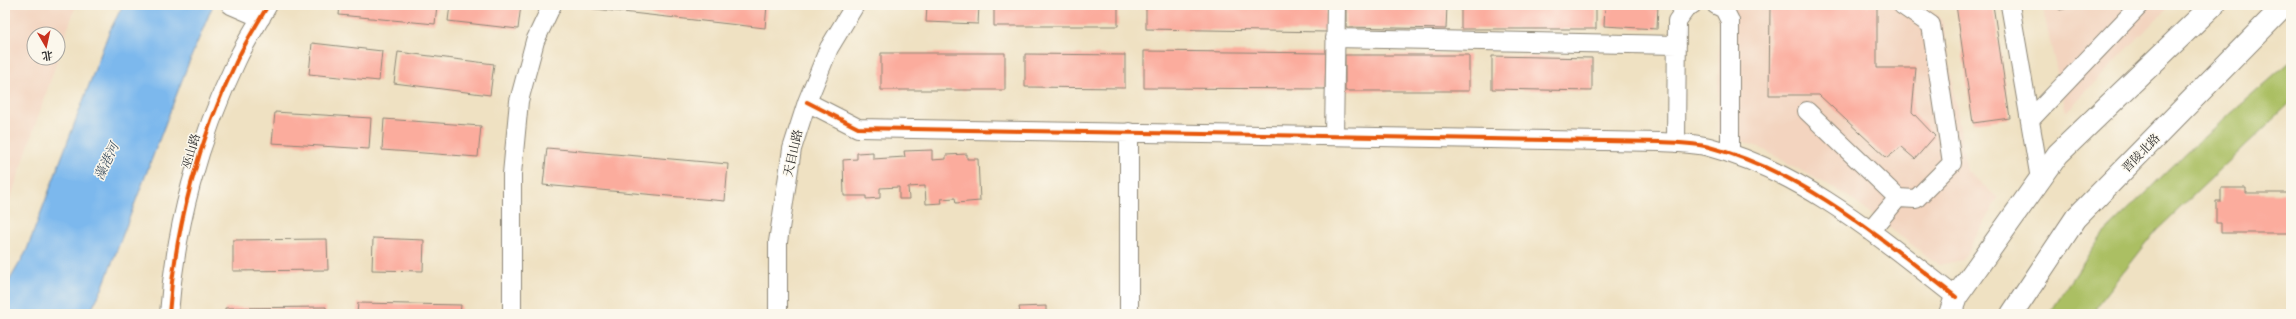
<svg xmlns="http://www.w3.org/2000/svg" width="2296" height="319" viewBox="0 0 2296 319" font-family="Vollkorn,'Noto Serif SC',serif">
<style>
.built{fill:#f3d4bf}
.green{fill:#abbf63;stroke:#6b7547}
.water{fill:#7bb8ed;stroke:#53728c}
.building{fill:#fbac9d}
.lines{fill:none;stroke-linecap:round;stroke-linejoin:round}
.minor-casing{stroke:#8d8676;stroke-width:20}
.major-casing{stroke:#8d8676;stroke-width:24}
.minor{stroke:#fff;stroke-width:18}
.major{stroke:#fff;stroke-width:22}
.cycleway-casing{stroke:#fbf7ec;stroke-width:6}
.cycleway{stroke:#e8590c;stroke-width:4}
.labels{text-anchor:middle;stroke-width:3;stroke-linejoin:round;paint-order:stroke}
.street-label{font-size:12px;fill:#2b2b2b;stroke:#fbf7ec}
.water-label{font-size:13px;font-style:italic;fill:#435565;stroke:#fbf7ec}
</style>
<rect width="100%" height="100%" fill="#fbf7ec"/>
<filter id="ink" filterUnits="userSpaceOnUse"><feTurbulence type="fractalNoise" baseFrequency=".025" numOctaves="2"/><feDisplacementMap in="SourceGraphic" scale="8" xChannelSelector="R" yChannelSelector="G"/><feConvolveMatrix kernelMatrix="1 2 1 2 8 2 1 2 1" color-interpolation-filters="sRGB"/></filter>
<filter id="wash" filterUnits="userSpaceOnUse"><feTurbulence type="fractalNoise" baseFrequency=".012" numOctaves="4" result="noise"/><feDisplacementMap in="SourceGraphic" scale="16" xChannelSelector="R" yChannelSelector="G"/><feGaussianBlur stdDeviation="0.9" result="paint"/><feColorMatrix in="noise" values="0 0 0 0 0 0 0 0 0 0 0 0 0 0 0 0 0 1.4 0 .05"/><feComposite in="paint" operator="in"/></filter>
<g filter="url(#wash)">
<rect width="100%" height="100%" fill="#efe1c2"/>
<path class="built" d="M5,5H76L58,57V34H34V58H58L5,215Z
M1719,5H1922L1942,19L1967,171L1998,198L1963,260L1939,265L1847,196L1759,147L1718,133Z
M2042,5H2170L2066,112Z"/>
<path class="green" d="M2291,61V102L2156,231L2098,305L2094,314H2049L2103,234L2188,151Z"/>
<path class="water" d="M123,5H213L189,62L102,289L89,314H5V288L26,252L109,32Z"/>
<g id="blocks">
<path class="building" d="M340,5H437L435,24L339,15Z
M450,5H521L518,29L448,21Z
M588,5H767L765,28L587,8Z
M927,5H979L978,24L926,22Z
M994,5H1118V26H994Z
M1146,5H1328L1327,32L1146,29Z
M1346,5H1447L1446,29L1346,27Z
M1461,5H1596V29H1461Z
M1605,5H1658L1657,29L1604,26Z
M1770,5H1877V68H1916L1912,112L1935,136L1915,159L1901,147L1887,158L1819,95H1769Z
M1956,5H1993L2010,118L1973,123Z
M2053,5H2071L2068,8L2060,10Z
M312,43L382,51L379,81L309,74Z
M1144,51L1326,53L1325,89L1144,88Z
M398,52L494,64L490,95L394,83Z
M881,53H1005V90H881Z
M1025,54L1125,55V88L1025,87Z
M1345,55H1469V91H1345Z
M1492,56L1592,58V91L1492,89Z
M275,112L371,118L369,149L272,143Z
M384,119L481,126L478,157L382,150Z
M547,148L728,164L725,201L543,185Z
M932,150V160L946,159V155L967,154V159H978L980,201L956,203L955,198L941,199L942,203L926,204L925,186L908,187L909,199H899V187L880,188V198L866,199V196H844L843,160L857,159V153L873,152V159L905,157L904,151Z
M2221,188H2246V193H2291V233H2221V223H2216V201H2221Z
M373,238L424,240L423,271L372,270Z
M327,239L328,270L233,271V240Z
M358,303L461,305L460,314H357Z
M1046,306V312H1073V314H995L1020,312L1019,307Z
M326,307V314H225V308Z"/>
</g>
</g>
<g filter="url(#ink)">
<use href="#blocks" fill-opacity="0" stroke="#8d8676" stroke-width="1"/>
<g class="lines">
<defs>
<path id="minor" d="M231,5L261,18
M1716,5L1724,9L1730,21V153
M2010,5L2040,179
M1335,38L1677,45
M807,102L858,128L1660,142C1676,143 1694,143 1709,147C1804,172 1880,238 1956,297
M1807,111L1898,198
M2030,120L2140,5
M1129,132V314
M1334,136L1336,5
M1676,143L1677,21L1687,7L1692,5
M1870,231L1898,198L1916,199L1952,163L1931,25L1902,5
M169,314C175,227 199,139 237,60C246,41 258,23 268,5
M512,314V174L519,101L535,41L552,5
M778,314V242L792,149L807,102L829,48L855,5"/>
<path id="major" d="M1950,314L1956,297L2058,154L2213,5
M2012,314L2076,218L2285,5"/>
</defs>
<use href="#minor" class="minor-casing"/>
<use href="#major" class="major-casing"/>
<use href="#minor" class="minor"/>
<use href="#major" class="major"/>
<defs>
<path id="cycleway" d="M807,102L858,128L1660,142C1676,143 1694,143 1709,147C1804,172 1880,238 1956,297
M169,314C175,227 199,139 237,60C246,41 258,23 268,5"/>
</defs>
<use href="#cycleway" class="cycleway-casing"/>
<use href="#cycleway" class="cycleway"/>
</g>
</g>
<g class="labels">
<g class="street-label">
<text transform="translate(191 151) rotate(-73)" y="4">巫山路</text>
<text transform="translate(793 153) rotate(-77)" y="4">天目山路</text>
<text transform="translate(2141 153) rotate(-46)" y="4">晋陵北路</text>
</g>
<g class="water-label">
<text transform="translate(106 161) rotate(-64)" y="5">藻港河</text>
</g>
</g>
<rect width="2296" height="319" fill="none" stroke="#fbf7ec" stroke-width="20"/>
<g transform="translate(46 46) rotate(171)"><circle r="19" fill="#fbf7ec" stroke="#a8a59f"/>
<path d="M0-3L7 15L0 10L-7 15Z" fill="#c8321e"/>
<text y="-6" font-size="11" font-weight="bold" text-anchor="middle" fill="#2b2b2b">北</text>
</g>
</svg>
